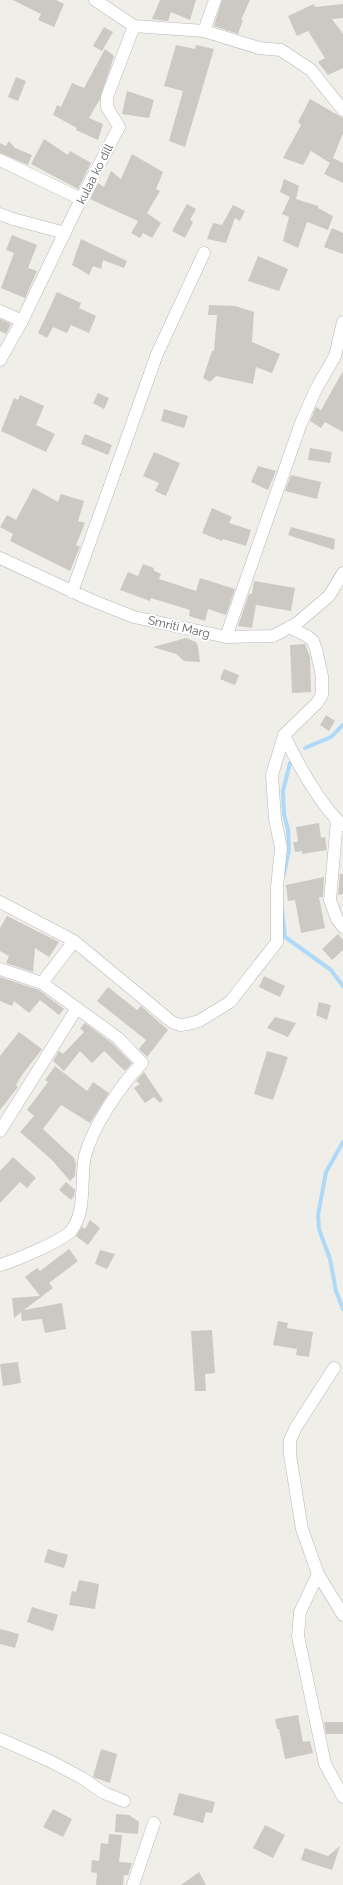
<svg xmlns="http://www.w3.org/2000/svg" width="343" height="1885" viewBox="0 0 343 1885" font-family="Raleway,sans-serif">
<style>
.lines{fill:none;stroke-linecap:round;stroke-linejoin:round}
.stream{stroke:#afd9f9;stroke-width:4}
.building{fill:#ccc9c4}
.street-casing{stroke:#b5b8bb;stroke-width:13}
.street{stroke:#fff;stroke-width:12}
.labels{text-anchor:middle;stroke-width:4;stroke-linejoin:round;paint-order:stroke}
.street-label{font-size:12px;fill:#5f6367;stroke:#fff}
</style>
<rect width="100%" height="100%" fill="#f0eee8"/>
<g class="lines">
<path class="stream" d="M305,748L331,737L343,725
M284,874L289,849L288,829L284,815L283,791L290,763
M282,910L285,937L331,970L343,986
M343,1142L326,1172L318,1215L319,1229L330,1259L336,1291L343,1309"/>
</g>
<path class="building" d="M13,0H56L64,4L54,27L38,20L41,14Z
M160,0H196L190,20L171,12L168,21L152,19Z
M222,0H250L241,20H243L238,34L214,26Z
M314,4L315,7L343,4V18L332,19L343,34V68L328,75L318,62L325,58L308,31L297,36L288,16Z
M104,27L113,32L102,51L93,46Z
M176,45L195,49L196,45L214,49L185,147L169,141L183,91L164,86Z
M105,49L114,56L100,99L89,118L103,124L98,140L76,130L77,128L53,115L57,105L61,107L72,83L84,88Z
M16,77L26,81L18,101L8,97Z
M127,91L154,100L149,118L122,114Z
M310,99L343,118V133L333,158L343,163V183L324,174L330,163L311,151L303,165L283,158L301,125L298,122Z
M44,139L68,155L70,151L91,163L78,189L31,164Z
M9,141L15,148L32,155L28,165L0,153V143L6,146Z
M132,154L163,172L156,189L160,191L147,213L161,223L152,238L143,233L140,238L131,233L138,221L90,199L98,183L104,187L111,171L121,179Z
M284,179L299,186L296,199L318,206V208L333,216L328,230L307,222L298,248L283,241L289,217L282,214L290,197L280,192Z
M187,204L196,209L190,220L193,222L185,238L172,231Z
M233,205L245,211L240,221L235,218L226,243L207,239L213,223L222,225Z
M332,228L343,233V254L324,247Z
M12,235L37,245L28,268L37,271L25,298L1,288L14,253L6,250Z
M81,239L127,261L124,268L103,260L101,269L93,266L89,275L81,270L72,265Z
M258,256L288,269L279,291L248,281Z
M57,292L81,303L79,308L96,316L89,333L71,325L67,333L53,327L47,338L38,333Z
M209,305L235,306L254,312L252,342L280,354L272,373L256,367L253,384L216,376L210,382L203,378L212,351H214L217,315H208Z
M0,319L11,324L6,334L0,331Z
M343,371V432L325,422L321,428L310,421L316,407L321,410Z
M98,393L109,398L104,409L93,403Z
M20,395L44,406L36,425L55,434L46,452L1,431L14,398L18,400Z
M164,409L188,416L184,428L161,421Z
M85,434L112,445L108,455L81,444Z
M310,448L332,452L330,463L308,460Z
M154,452L180,463L166,496L155,491L159,483L143,476Z
M258,466L276,471L268,490L251,482Z
M291,475L321,482L317,499L285,491Z
M33,488L58,502L61,494L84,501L78,521L85,523L76,545L80,547L70,571L10,541L13,534L0,527L7,515L16,520Z
M212,508L232,517L229,523L251,530L246,546L223,539L222,541L202,533Z
M291,527L335,539L334,550L288,535Z
M143,564L154,568L153,570L161,574L159,579L196,591L200,578L235,589L226,615L208,609L205,621L189,616L190,610L151,598L150,601L120,590L128,572L138,576Z
M254,581L295,588L291,611L256,605L252,628L238,626L249,594H252Z
M186,638L196,642L198,646L200,662L184,661L176,654L153,647Z
M305,644L310,657L311,692L292,693L290,645Z
M224,669L239,675L235,685L220,679Z
M326,715L335,721L329,731L320,725Z
M319,823L321,838L325,837L327,850L302,854V851L295,852L293,842H298L296,827Z
M340,874H343V894L338,895Z
M324,877L323,897H319L325,928L301,933L295,900L288,901L286,885Z
M7,916L59,942L49,957L35,948L33,972L6,963L9,956L0,951V928Z
M338,934L343,940V950L332,960L322,949Z
M264,976L285,986L280,997L259,987Z
M0,977L39,990L64,1009L59,1015L40,1000L29,1013L14,1001L12,1006L0,1001Z
M108,987L137,1010L141,1006L168,1030L147,1057L139,1049L146,1040L97,1001Z
M319,1002L331,1005L327,1020L316,1015Z
M275,1017L296,1023L288,1037L267,1028Z
M85,1023L113,1044L132,1063L125,1071L104,1051L92,1063L80,1051L64,1071L53,1061L59,1051L63,1054L84,1032L80,1028Z
M19,1032L42,1049L22,1075L16,1085L18,1087L0,1110V1056Z
M267,1051L288,1057L273,1100L254,1094Z
M55,1066L87,1091L93,1082L109,1093L90,1123L61,1105L43,1129L75,1159L74,1160L76,1163L75,1176L70,1181L52,1160L20,1132L34,1116L27,1110L48,1082L45,1080Z
M144,1072L163,1100L160,1103L154,1097L145,1103L134,1088L140,1084L136,1081Z
M13,1157L36,1178L27,1188L20,1182L0,1203V1171Z
M66,1182L75,1190L74,1196L71,1200L59,1190Z
M90,1220L100,1228L88,1245L76,1236L82,1227L85,1229Z
M69,1249L78,1261L49,1283L53,1288L24,1310L62,1303L66,1329L45,1333L42,1319L22,1321L21,1312L14,1318L12,1298L40,1296L25,1277L37,1268L40,1271Z
M100,1250L115,1254L107,1269L95,1264Z
M278,1321L288,1323L287,1328L313,1332L309,1357L296,1355L297,1349L273,1345Z
M212,1330L215,1373L205,1374L206,1391H195L191,1331Z
M18,1362L21,1383L3,1386L0,1364Z
M48,1549L68,1555L64,1568L44,1562Z
M79,1580L99,1584L95,1609L69,1605L72,1591L76,1592Z
M32,1607L58,1615L53,1631L27,1622Z
M0,1629L19,1634L15,1648L0,1644Z
M298,1715L303,1742L310,1741L313,1753L285,1759L279,1729H277L275,1719Z
M324,1722H343V1734H326Z
M101,1749L117,1754L110,1783L93,1777Z
M179,1793L215,1802L212,1813L206,1812L203,1823L173,1815Z
M53,1809L72,1819L63,1837L43,1827Z
M116,1814L129,1815L139,1822L138,1834L115,1832Z
M265,1825L285,1835L273,1858L253,1848Z
M109,1834L122,1835L119,1862L132,1863L128,1875H124L123,1885H96L97,1873L91,1872L92,1860L99,1861L101,1843L108,1844Z
M340,1846L332,1870L301,1860L305,1848L328,1856Z
M199,1872L206,1885H181Z"/>
<g class="lines">
<defs>
<path id="street" d="M95,0L134,26
M134,26L204,31L259,48L281,50L311,70L343,110
M204,31L215,0
M0,160L81,199
M0,214L13,219L65,233
M0,311L22,321
M0,360L22,321L81,199L119,127L107,107V97L134,26
M0,558L91,600L134,617L226,637L273,636L296,624L329,596L343,573
M72,592L157,354L204,253
M226,637L301,423L316,389L335,356L343,322
M284,735C297,763 320,804 342,825
M337,820L330,900L337,919L343,927
M0,902L74,941L172,1022L180,1025L188,1024L199,1021L230,1002L277,942V887L281,848L275,819L272,775L284,735L317,703L322,695V676L316,649L313,641L307,636L289,627
M0,969L42,983L118,1038L142,1063C120,1086 93,1126 85,1156C80,1179 87,1211 71,1231C62,1241 14,1261 0,1265
M42,983L74,941
M0,1131L77,1008
M334,1368L296,1427L290,1440V1455L302,1529L318,1574L343,1615
M318,1574L300,1612L298,1636L325,1764L343,1797
M0,1739L50,1761L82,1778L104,1793L124,1801
M133,1885L154,1823"/>
</defs>
<use href="#street" class="street-casing"/>
<use href="#street" class="street"/>
</g>
<g class="labels">
<g class="street-label">
<text transform="translate(95 174) rotate(-63)" y="4">kulaa ko dill</text>
<text transform="translate(179 627) rotate(13)" y="4">Smriti Marg</text>
</g>
</g>
</svg>
